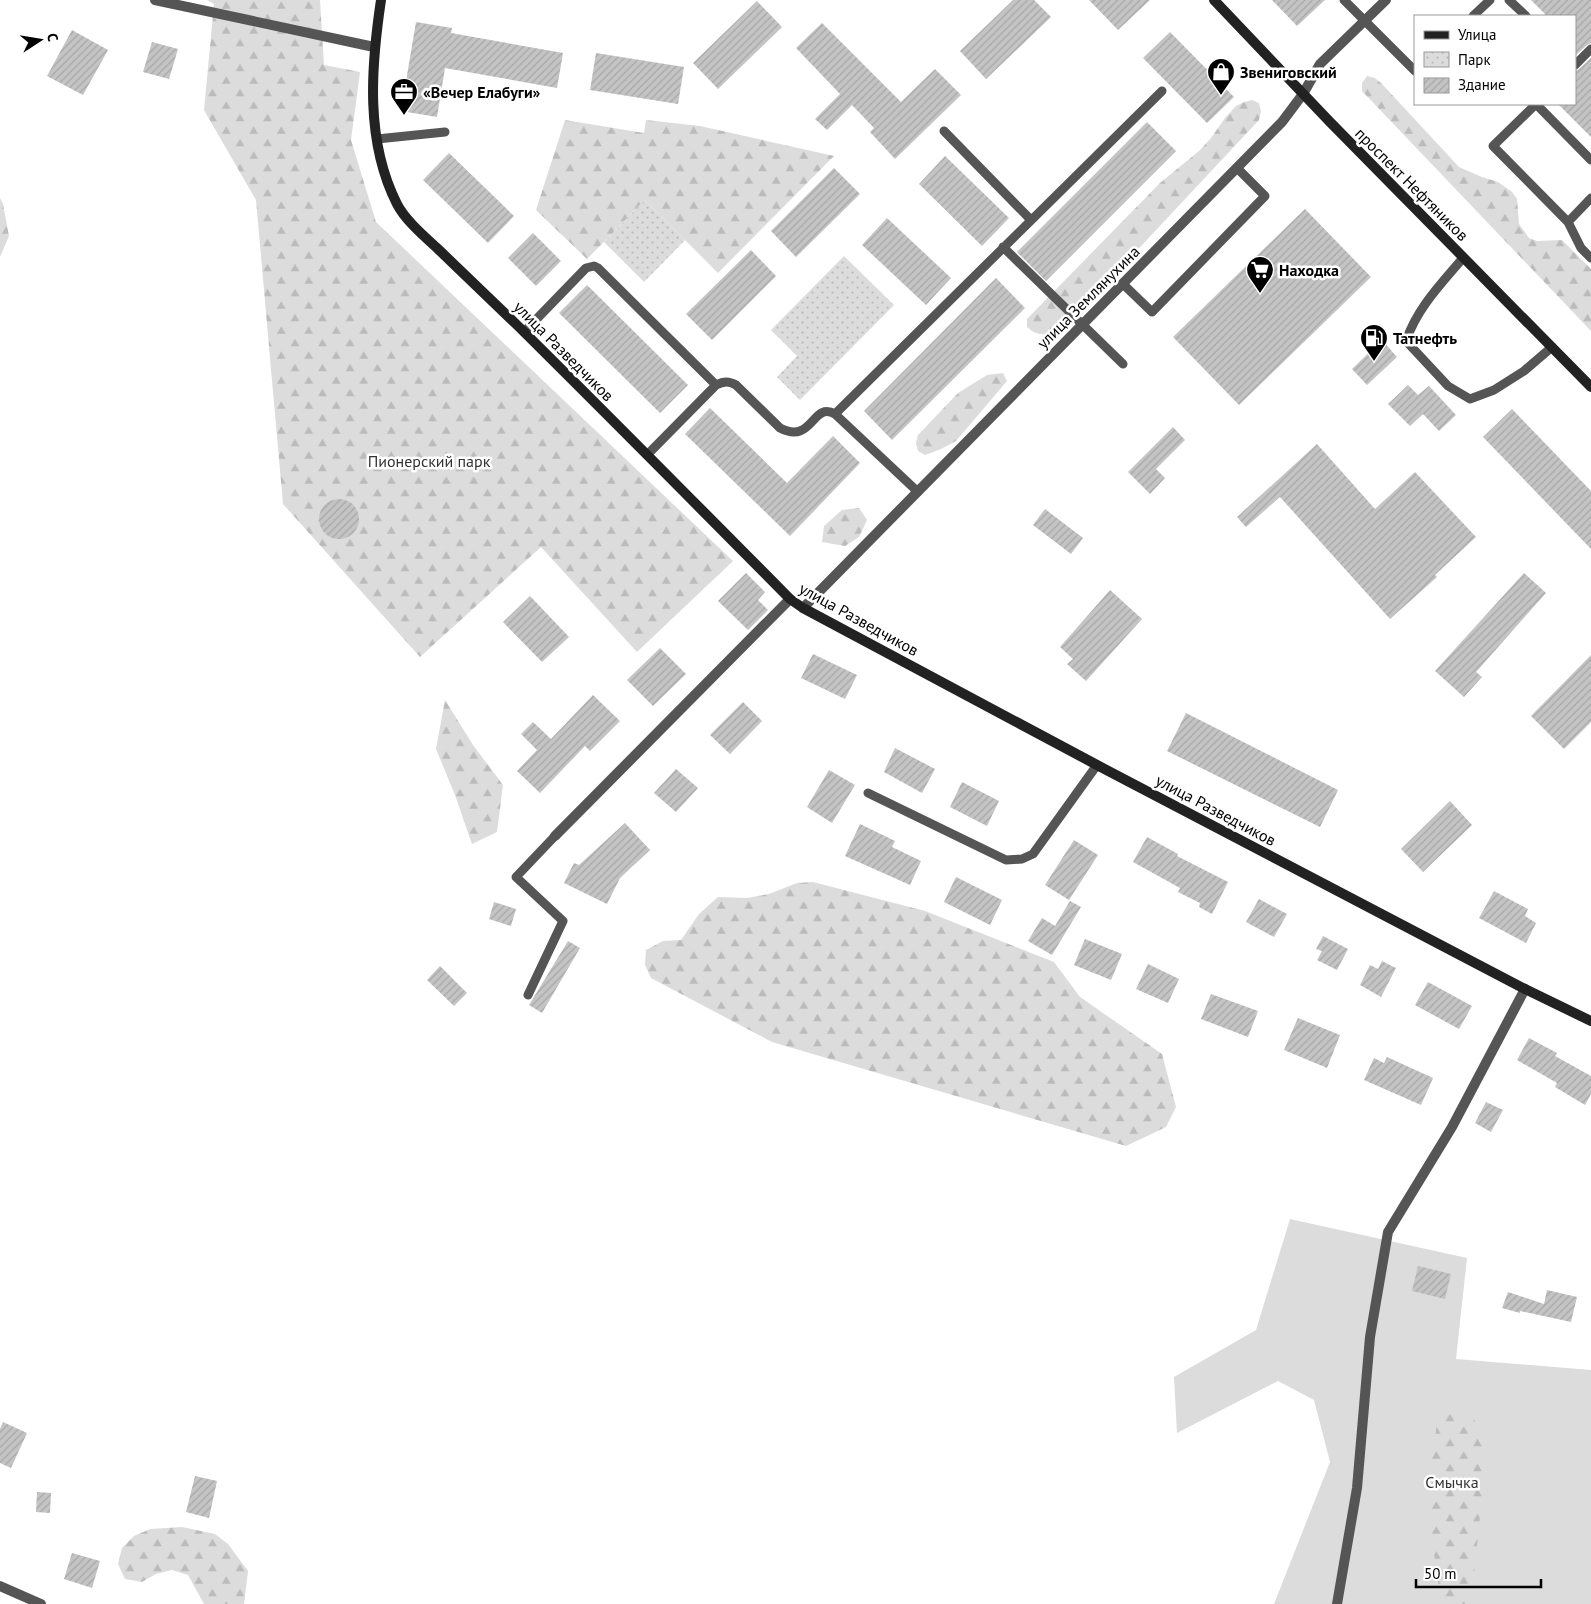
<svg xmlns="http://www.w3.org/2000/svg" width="1591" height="1604" viewBox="0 0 1591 1604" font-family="'PT Sans',sans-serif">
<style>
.green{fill:#dcdcdc}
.forest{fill:url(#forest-firs)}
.park{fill:url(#park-dots)}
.building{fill:url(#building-hatch)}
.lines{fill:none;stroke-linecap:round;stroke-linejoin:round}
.lane{stroke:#555;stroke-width:9}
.street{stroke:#555;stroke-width:10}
.secondary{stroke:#222;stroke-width:10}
.labels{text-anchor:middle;stroke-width:5;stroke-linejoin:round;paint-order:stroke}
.poi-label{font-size:16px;font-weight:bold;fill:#000;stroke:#fff;text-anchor:start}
.street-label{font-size:16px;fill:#000;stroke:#fff}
.park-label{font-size:16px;fill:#333;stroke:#fff}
</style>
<defs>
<pattern id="forest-firs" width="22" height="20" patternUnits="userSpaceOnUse" patternTransform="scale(1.25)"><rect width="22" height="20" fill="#dcdcdc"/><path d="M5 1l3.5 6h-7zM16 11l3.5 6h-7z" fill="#bbb"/></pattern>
<pattern id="park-dots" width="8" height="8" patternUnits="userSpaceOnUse" patternTransform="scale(1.25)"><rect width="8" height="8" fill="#dcdcdc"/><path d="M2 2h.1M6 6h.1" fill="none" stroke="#bbb" stroke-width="1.8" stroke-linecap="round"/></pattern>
<pattern id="building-hatch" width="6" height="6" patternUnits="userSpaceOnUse" patternTransform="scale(1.25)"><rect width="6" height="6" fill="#c4c4c4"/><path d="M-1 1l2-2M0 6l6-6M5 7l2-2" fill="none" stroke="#a7a7a7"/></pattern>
</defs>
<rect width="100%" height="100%" fill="#fff"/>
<path class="green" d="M1290,1219L1467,1258L1456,1359L1591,1370V1604H1274L1330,1462L1314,1400L1278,1381L1177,1433L1174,1377L1256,1330Z"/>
<path class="forest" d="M207,0H320L324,65L360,72L351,140L376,222L733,561L637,652L541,547L420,657L283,504L256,200L204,110L214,4Z
M1367,76L1375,78L1382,84L1459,167L1482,177L1498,182L1512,192L1517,199L1519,224L1529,238L1537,241L1562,240L1591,269V331L1362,91V83Z
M1252,100L1259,103L1261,111L1259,120L1071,321C1057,333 1042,341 1027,327V319L1160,183L1199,151L1211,138L1225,118L1236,106L1244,102Z
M565,120L644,133L646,120L700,126L834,156L718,273L645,200L587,259L536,210Z
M0,198L3,204L9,236L0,257Z
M1003,373L1007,381L956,441L941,449L925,455L918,451L916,443L918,435L958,393L987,375Z
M859,508L867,520L859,537L845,546L822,542L824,526L842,510Z
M445,700L473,745L503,785L497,832L472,844L455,795L436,749Z
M813,882L925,911L1054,962L1080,997L1162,1054L1176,1107L1166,1127L1126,1146L772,1042L651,978L645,965L646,950L663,941L681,940L699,914L718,897L747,898L769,894L797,883Z
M1452,1407L1468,1412L1479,1426L1486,1458L1471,1604H1441L1429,1516V1481L1438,1416Z
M182,1527L215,1534L228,1544L248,1571L244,1604H204L188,1575L172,1570L156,1574L142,1582L125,1579L118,1564L122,1548L134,1536L150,1529Z"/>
<path class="park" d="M645,200L685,240L644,282L604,242Z
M844,256L894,305L800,400L777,377L797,356L771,330Z"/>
<path class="building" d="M1013,0H1034L1051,17L986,79L960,51Z
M1089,0H1150L1118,30Z
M1272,0H1325L1297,26Z
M1531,0H1591V43L1587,45L1575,56V16H1547Z
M757,1L782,27L718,89L693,63Z
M416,22L452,28L451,33L563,53L557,88L445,68L437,117L401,111Z
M822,23L901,102L935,69L961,95L895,159L870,132L874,128L852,105L827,130L815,119L840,94L796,48Z
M72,30L108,50L83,95L47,76Z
M1170,32L1234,97L1207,123L1143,58Z
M152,42L178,49L169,79L143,72Z
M596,53L684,67L678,104L590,90Z
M1591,58V137L1558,104H1575V71L1579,69Z
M1147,122L1176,151L1046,281L1017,252Z
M449,153L514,216L488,243L423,180Z
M945,156L1009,218L982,246L919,184Z
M834,168L860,194L796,257L771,231Z
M1305,209L1371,277L1239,405L1173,337Z
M887,218L951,278L926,305L862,245Z
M533,233L561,261L536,286L508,258Z
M751,250L776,276L712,340L686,314Z
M996,278L1025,308L892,440L864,411Z
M587,285L688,385L660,413L559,313Z
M1382,340L1397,357L1367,385L1352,369Z
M1408,385L1418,395L1429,386L1456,415L1439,431L1423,414L1410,426L1388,404Z
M710,408L787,483L833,436L860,463L790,536L685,434Z
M1512,409L1591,491V549L1483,437Z
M1173,427L1185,440L1156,469L1165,478L1150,494L1128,472Z
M1317,444L1375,509L1415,472L1476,537L1435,575L1437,577L1390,619L1280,497L1246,527L1237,517Z
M319 519a20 20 0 1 1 40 0a20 20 0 1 1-40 0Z
M1045,509L1083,538L1071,554L1033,525Z
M746,573L765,592L758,600L768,610L748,630L718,601Z
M1524,573L1546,593L1476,672L1482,677L1464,697L1435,671Z
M1110,590L1142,619L1086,681L1067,664L1073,659L1060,647Z
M530,596L569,637L542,662L503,622Z
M660,648L686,674L653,706L627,680Z
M813,654L857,675L845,699L801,678Z
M1591,655V722L1564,749L1531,716Z
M593,695L620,721L590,751L585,746L540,793L517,771L537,750L521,734L533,722L551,739Z
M743,702L762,721L730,754L710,735Z
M1186,713L1338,790L1320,827L1167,751Z
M895,748L935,769L922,793L884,772Z
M676,769L698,788L676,812L654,793Z
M829,770L855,785L832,823L807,807Z
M962,782L999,801L987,826L950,807Z
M1450,801L1472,825L1423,872L1401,849Z
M625,823L650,850L620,878L607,904L564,883L574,863L579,865Z
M860,824L895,841L892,847L921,861L910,885L845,856Z
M1147,837L1178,854L1177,856L1228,882L1212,914L1199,907L1200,903L1178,892L1180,888L1133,862Z
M1074,840L1098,855L1069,900L1045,885Z
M956,877L1002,900L990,925L944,902Z
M1494,891L1528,909L1525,916L1536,923L1526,943L1479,918Z
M1259,899L1287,914L1274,937L1246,922Z
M1070,901L1081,907L1052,955L1028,941L1042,918L1055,926Z
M494,902L516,909L511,926L489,919Z
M1323,936L1348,949L1337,970L1317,960L1322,951L1316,949Z
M1085,939L1122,954L1111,980L1074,965Z
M568,941L580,948L542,1013L529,1005Z
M1382,961L1396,968L1381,997L1360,985L1370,965L1378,969Z
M1148,964L1179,979L1168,1003L1136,989Z
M440,966L467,993L454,1006L427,980Z
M1428,982L1472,1006L1459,1029L1415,1005Z
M1211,994L1258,1011L1248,1037L1201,1019Z
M1298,1018L1340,1035L1327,1068L1284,1050Z
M1529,1038L1557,1053L1555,1056L1591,1076V1094L1585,1105L1555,1087L1557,1083L1517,1060Z
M1387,1057L1433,1078L1421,1105L1364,1080L1374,1058L1384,1063Z
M1486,1102L1503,1110L1491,1132L1475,1123Z
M1418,1266L1451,1274L1445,1299L1412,1291Z
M1547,1290L1577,1297L1571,1322L1520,1311V1313L1502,1308L1508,1292L1544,1304Z
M3,1422L27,1433L11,1468L0,1463V1429Z
M195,1476L217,1481L209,1518L186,1512Z
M37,1492L51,1493L50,1513L36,1512Z
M72,1553L100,1561L92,1588L64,1579Z"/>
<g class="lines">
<path class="lane" d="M1344,0L1415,71
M1509,0L1526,16
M1473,16L1490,0
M1575,65L1591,49
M1536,104L1493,146L1568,222L1591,198
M1536,104L1591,160
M944,131L1031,220
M377,139L445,132
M1568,222L1581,248L1591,258
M1003,247L1123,364
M1463,258C1441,284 1417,308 1406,341L1448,386L1470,399L1494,390L1524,371L1552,347
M1123,284L1152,312L1265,196L1237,168
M524,332L586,268L594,266L598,268L716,385
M835,414L1162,91
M647,455L716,385C724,381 729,381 736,385L780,428C813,445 812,401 835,414L918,492
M868,793L1006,860L1022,859L1033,854L1097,765
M528,995L563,921L516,877L555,836"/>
<path class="street" d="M155,0L374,47
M803,608L1282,122L1303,94L1320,64L1386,0
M555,836L790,599
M0,1586L41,1604
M1337,1604L1357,1488L1370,1337L1388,1232L1452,1127L1525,989"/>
<path class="secondary" d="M381,0C371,67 365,141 397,204C405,220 425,237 438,249C464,274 490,299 516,324C608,415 699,507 790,599L803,608L1097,765L1525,989L1591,1021
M1214,0L1330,122L1591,387"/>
</g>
<defs>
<symbol id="shop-pin" viewBox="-11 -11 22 30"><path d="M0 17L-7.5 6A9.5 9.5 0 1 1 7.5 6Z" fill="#000" stroke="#fff"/><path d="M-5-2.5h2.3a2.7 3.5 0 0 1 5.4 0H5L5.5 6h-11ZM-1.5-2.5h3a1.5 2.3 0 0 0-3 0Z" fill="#fff"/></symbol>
<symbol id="office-pin" viewBox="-11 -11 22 30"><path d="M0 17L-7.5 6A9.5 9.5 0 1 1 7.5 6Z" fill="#000" stroke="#fff"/><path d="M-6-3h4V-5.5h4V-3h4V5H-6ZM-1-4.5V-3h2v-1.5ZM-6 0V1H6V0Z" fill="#fff"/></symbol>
<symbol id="supermarket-pin" viewBox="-11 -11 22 30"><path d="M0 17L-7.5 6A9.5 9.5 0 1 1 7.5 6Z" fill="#000" stroke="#fff"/><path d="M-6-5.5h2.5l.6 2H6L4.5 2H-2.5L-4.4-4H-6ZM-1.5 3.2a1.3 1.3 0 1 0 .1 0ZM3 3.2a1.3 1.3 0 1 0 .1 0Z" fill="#fff"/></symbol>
<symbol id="fuel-pin" viewBox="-11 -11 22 30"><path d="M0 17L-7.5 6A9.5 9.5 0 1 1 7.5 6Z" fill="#000" stroke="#fff"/><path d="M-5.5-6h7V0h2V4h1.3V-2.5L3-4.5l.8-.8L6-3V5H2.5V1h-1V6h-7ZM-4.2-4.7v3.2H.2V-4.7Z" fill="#fff"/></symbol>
</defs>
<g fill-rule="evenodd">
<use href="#shop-pin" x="1205" y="56" width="32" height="43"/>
<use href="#office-pin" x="388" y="76" width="32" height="43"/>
<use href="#supermarket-pin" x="1244" y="254" width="32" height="43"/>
<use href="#fuel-pin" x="1358" y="322" width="32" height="43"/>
</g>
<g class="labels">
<g class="poi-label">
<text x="1240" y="78">Звениговский</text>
<text x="423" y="98">«Вечер Елабуги»</text>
<text x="1279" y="276">Находка</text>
<text x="1393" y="344">Татнефть</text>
</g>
<g class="street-label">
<text transform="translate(1412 184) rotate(45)" y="6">проспект Нефтяников</text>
<text transform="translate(1088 297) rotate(-45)" y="6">улица Землянухина</text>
<text transform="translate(564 351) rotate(45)" y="6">улица Разведчиков</text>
<text transform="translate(859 619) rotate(29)" y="6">улица Разведчиков</text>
<text transform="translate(1216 810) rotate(28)" y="6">улица Разведчиков</text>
</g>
<g class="park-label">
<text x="429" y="467">Пионерский парк</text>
<text x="1452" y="1488">Смычка</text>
</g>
</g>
<rect x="1414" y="15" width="162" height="90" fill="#ffffff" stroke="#999999"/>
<rect x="1424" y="31" width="25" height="8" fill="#222222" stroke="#999999"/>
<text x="1458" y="40" font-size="15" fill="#000000">Улица</text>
<rect x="1424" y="52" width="25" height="15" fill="url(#park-dots)" stroke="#999999"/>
<text x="1458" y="65" font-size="15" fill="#000000">Парк</text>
<rect x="1424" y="78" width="25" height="15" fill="url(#building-hatch)" stroke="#999999"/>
<text x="1458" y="90" font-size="15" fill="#000000">Здание</text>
<g transform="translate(40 40) rotate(78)" stroke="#ffffff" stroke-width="4" paint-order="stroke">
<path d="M0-4L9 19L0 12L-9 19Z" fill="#000000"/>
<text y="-8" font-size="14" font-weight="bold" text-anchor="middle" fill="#000000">С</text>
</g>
<path d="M1416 1579v8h125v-8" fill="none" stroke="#000000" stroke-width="2.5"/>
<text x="1424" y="1579" font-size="15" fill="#000000" stroke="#ffffff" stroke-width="4" paint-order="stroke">50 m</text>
</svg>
